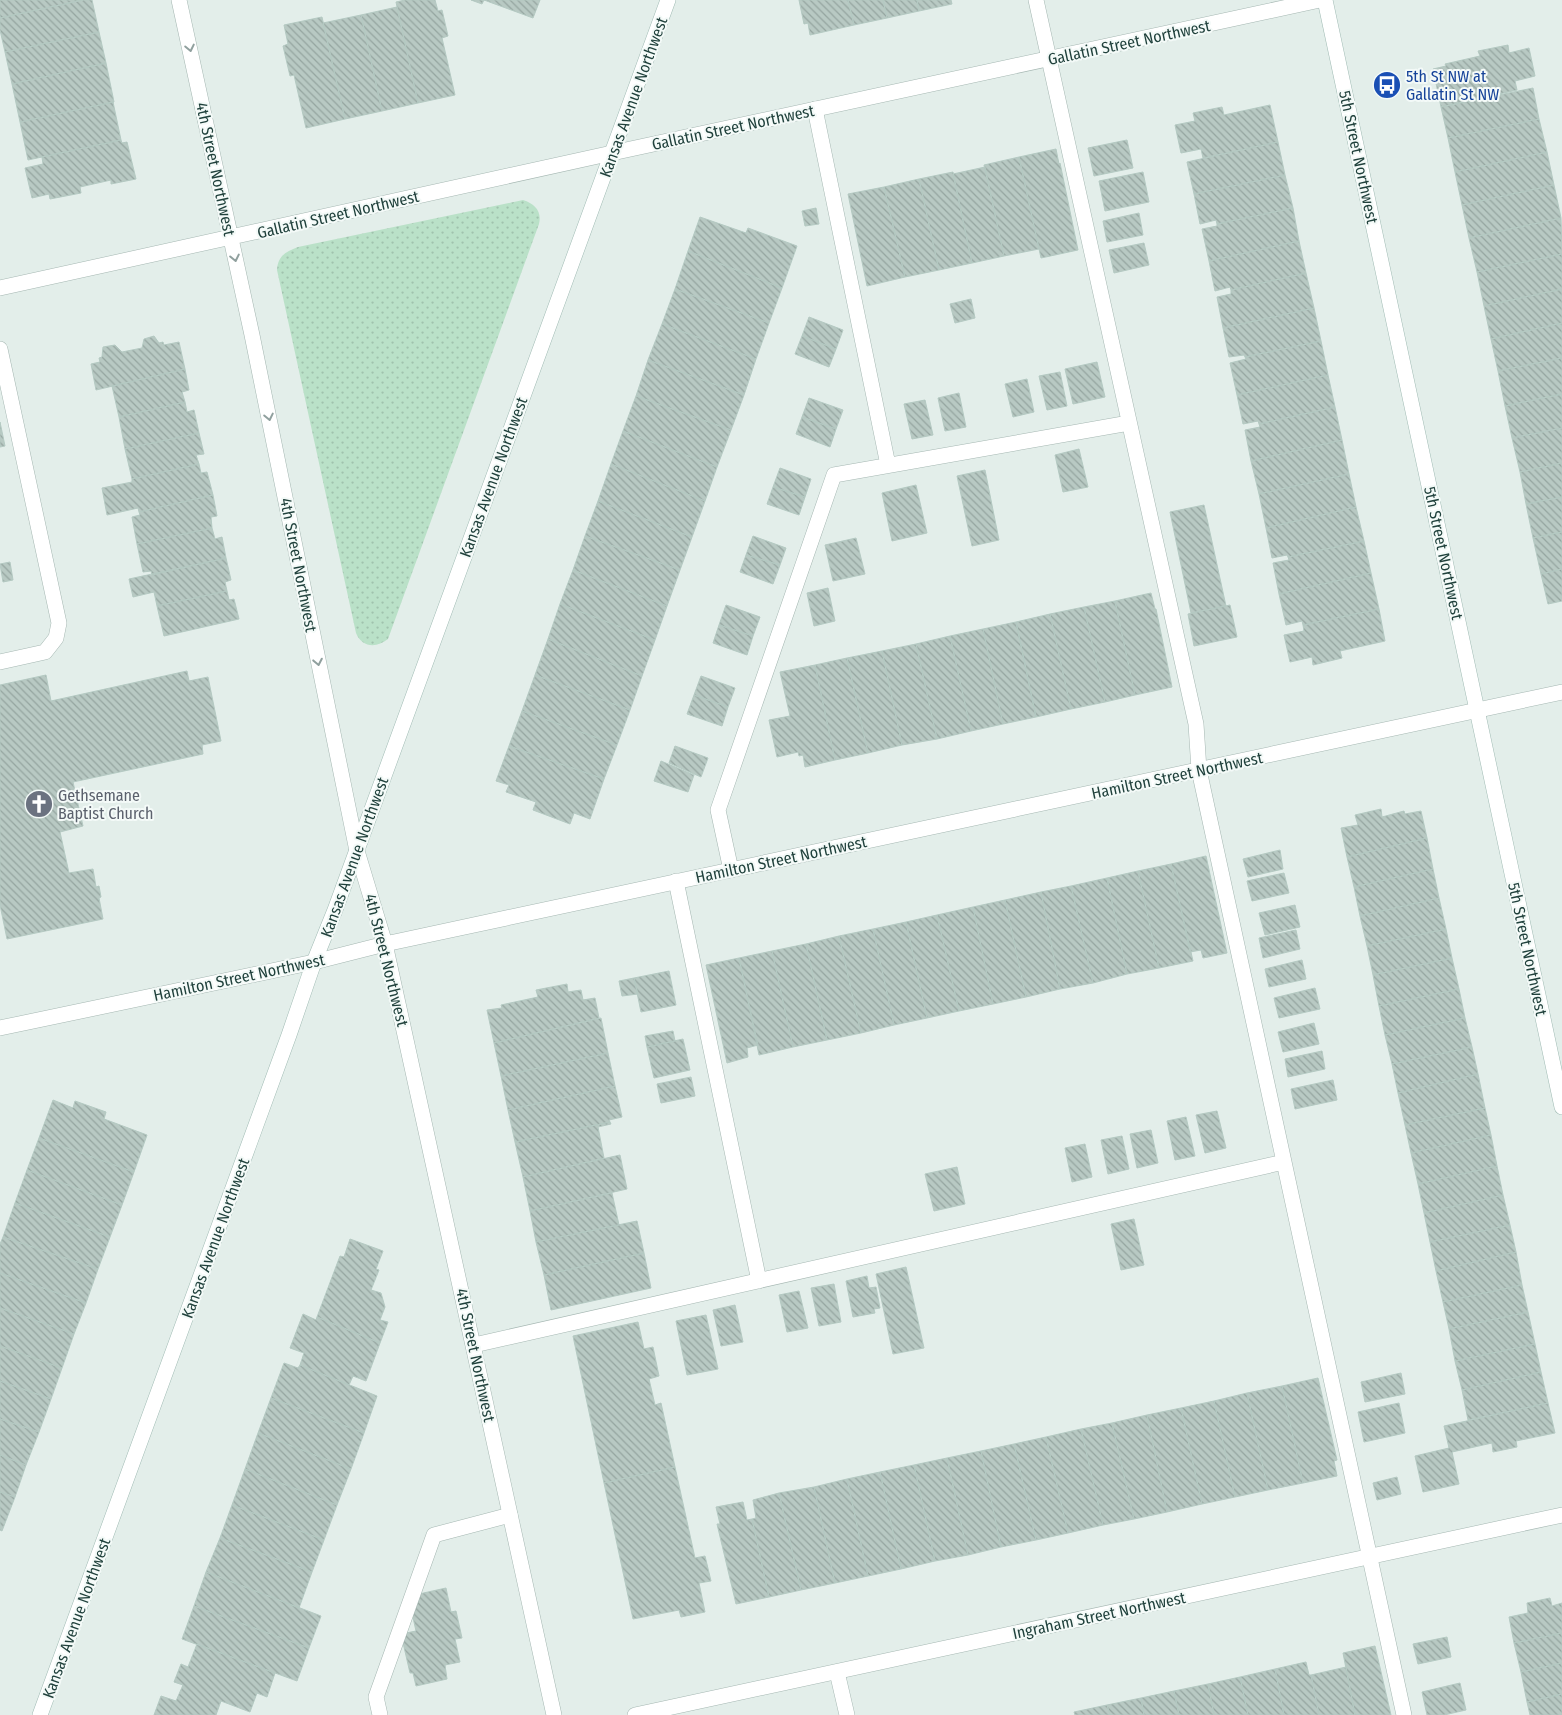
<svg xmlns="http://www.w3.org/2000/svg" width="1562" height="1715" viewBox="0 0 1562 1715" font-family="'Fira Sans Condensed',sans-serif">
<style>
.park{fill:url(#park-dots)}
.building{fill:url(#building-back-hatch);stroke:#b4c9c2}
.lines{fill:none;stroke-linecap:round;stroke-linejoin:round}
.lane-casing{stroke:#a5b7b2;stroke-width:16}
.street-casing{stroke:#a5b7b2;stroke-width:16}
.secondary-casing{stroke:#a0bbb4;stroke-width:16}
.lane{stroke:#fff;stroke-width:15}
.street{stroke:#fff;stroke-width:15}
.secondary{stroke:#fff;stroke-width:15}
.oneway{stroke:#90a09e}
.labels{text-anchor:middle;stroke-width:4;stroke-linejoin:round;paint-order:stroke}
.street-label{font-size:16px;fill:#20413c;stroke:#f4faf8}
.transit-label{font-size:16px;fill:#164399;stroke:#f4faf8;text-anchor:start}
.worship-label{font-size:16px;fill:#5b616d;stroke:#f4faf8;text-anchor:start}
</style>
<defs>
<pattern id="park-dots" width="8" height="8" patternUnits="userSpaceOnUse" patternTransform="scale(1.25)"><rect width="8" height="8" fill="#bae1c8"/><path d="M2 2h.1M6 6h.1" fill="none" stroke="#a0c2ad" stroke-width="1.8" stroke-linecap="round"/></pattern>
<pattern id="building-back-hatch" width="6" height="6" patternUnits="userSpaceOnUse" patternTransform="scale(1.25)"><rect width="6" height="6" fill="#b8c9c3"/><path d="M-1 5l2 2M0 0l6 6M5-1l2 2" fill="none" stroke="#95a5a0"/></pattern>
</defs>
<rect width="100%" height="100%" fill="#e3eeea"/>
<path class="park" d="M523,200C535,204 542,211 539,224L388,639C377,648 362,648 356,633L277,270C278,255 286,252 298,247Z"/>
<path class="building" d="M0,0H83L0,18Z
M83,0H92L99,32L5,52L0,30V18Z
M405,0H435L438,11L442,10L448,36L442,38L455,95L418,103L396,2Z
M471,0H540L533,18L484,0L482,4Z
M799,0H848L854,25L810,35L808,23L804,24Z
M848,0H883L887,18L854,25Z
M883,0H917L919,11L887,18Z
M917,0H951L952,4L919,11Z
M397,7L418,103L382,111L361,15Z
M361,15L382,111L345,119L323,23Z
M322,17L345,119L306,128L294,75L290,76L283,46L288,44L284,25Z
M99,32L106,63L12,84L5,52Z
M1508,45L1509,53L1529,48L1535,76L1515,81L1517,90L1441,107L1433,69L1446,66L1445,64L1480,56L1478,51Z
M106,63L114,102L20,122L12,84Z
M1533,88L1539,119L1448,138L1441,107Z
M113,102L121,140L28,160L20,122Z
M1270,105L1278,142L1203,158L1201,149L1181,153L1175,125L1195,121L1193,113L1222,107L1224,115Z
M1539,119L1547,152L1455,172L1448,138Z
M121,140L122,143L127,142L136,179L111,184V180L80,187L81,193L50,199L49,194L32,198L25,168L43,164L42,157Z
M1127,140L1133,168L1094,176L1088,148Z
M1278,142L1285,175L1194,194L1187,162Z
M1056,149L1059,164L1060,163L1078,250L1041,258L1019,157Z
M1547,152L1554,185L1462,205L1455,172Z
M1019,157L1039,249L1004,256L984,165Z
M985,167L1004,256L972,263L953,174Z
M953,172L972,263L939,270L919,179Z
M1143,172L1149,202L1105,211L1099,181Z
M1285,175L1293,208L1217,224L1216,220L1200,224L1194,194Z
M919,179L939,270L905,277L884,187Z
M1554,185L1561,218L1469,238L1462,205Z
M884,187L905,277L867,286L848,194Z
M816,208L819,224L805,226L802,211Z
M1293,208L1299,241L1209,261L1202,229L1217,226V224Z
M1139,213L1143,235L1107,242L1103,221Z
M700,217L746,233L748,228L797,246L782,288L688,251Z
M1561,218L1562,254L1477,272L1469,238Z
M1299,241L1306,273L1231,290L1230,287L1215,291L1209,261Z
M1144,243L1149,265L1114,273L1109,250Z
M688,251L782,288L769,323L675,289Z
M1562,254V289L1484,306L1477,272Z
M1306,273L1314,308L1223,328L1217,297L1231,294V290Z
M675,289L769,323L756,359L662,324Z
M1562,289V323L1491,339L1484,306Z
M971,299L975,318L955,323L950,304Z
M1314,308L1321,341L1245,357L1244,355L1229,357L1223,328Z
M809,317L843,330L836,349L802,336Z
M1562,323V358L1498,371L1491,339Z
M662,324L756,359L744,395L648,360Z
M154,336L159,343L163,342L164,345L179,342L185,369L96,390L91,364L100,362L99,358L102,357L103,347L115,345L122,352L142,348L144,339Z
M802,336L836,349L829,367L795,354Z
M1321,341L1328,375L1237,395L1230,363L1246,359L1245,357Z
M1562,358V394L1505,406L1498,371Z
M648,360L744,395L731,430L636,396Z
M1097,362L1105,397L1073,404L1065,369Z
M185,369L189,390L182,392L185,402L119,417L112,386Z
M1060,372L1067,406L1047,410L1039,376Z
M1328,375L1335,407L1259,424L1258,421L1243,424L1237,395Z
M1027,379L1034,412L1013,417L1005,384Z
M959,393L966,427L945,431L938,398Z
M1562,394V428L1512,438L1505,406Z
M636,396L731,430L717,467L623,431Z
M809,398L843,410L836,429L802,417Z
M925,400L933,435L912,439L904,404Z
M185,402L187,412L194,410L199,433L125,449L119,417Z
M1335,407L1342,440L1251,461L1245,430L1260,427L1259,424Z
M802,417L836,429L830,447L796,434Z
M0,422L5,446L0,447Z
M1562,428V463L1520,472L1512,438Z
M623,431L717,467L705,501L611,464Z
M199,433L204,454L196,455L199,464L132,479L125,449Z
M1342,440L1349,474L1259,494L1251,461Z
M1079,449L1088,487L1063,492L1055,455Z
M1562,463V497L1526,504L1520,472Z
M199,464L201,473L207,472L213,495L139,512L138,508L107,515L102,488L132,482V479Z
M611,464L705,501L692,537L598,501Z
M780,468L811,479L805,497L773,487Z
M985,470L999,540L972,546L957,476Z
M1349,474L1356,507L1266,528L1259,494Z
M916,485L927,533L892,541L882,493Z
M773,487L805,497L799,515L767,504Z
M213,495L217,516L211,517L212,528L137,544L132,517L140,515L139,512Z
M1562,497V532L1533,538L1526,504Z
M598,501L692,537L680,570L585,536Z
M1204,505L1226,606L1191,613L1170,512Z
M1356,507L1364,541L1288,557L1287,555L1272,558L1266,528Z
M212,528L215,539L222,537L226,558L152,575L151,571L143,572L137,544Z
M1562,532V569L1541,574L1533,538Z
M585,536L680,570L667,606L573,570Z
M753,536L786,548L780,565L746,555Z
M856,538L865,574L833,581L825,545Z
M1364,541L1371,573L1279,594L1273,563L1289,560L1288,557Z
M746,555L780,565L773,584L740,572Z
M226,558L231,580L225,582L227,591L157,606L154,592L133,597L129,579Z
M10,562L13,580L3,582L0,564Z
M1562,569V601L1548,604L1541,574Z
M573,570L667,606L655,640L560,604Z
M1371,573L1379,609L1303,625L1302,621L1286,625L1279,594Z
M828,588L835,621L814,626L807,593Z
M227,591L229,600L234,599L239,619L164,636L157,606Z
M1151,593L1155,609H1156L1172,687L1135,695L1115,601Z
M1115,601L1135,695L1105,702L1084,607Z
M560,604L655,640L642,676L548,639Z
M726,605L760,617L753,636L719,625Z
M1230,605L1237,637L1194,646L1188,614Z
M1084,607L1105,702L1071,709L1050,614Z
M1379,609L1385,641L1340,651L1342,658L1313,665L1312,657L1290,662L1284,635L1304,631L1303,625Z
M1050,614L1071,709L1036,717L1016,622Z
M1016,622L1036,717L1003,724L983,629Z
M719,625L753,636L747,655L713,643Z
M983,629L1003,724L971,731L950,636Z
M950,636L971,731L937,739L916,644Z
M548,639L642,676L630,710L535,675Z
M916,644L937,739L902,745L882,651Z
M882,651L902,745L868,753L847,658Z
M847,658L868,753L835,760L815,665Z
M815,665L835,760L805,767L803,755L799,756L798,752L777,757L769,720L790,716L780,672Z
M187,671L189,681L208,677L221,741L202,745L203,754L73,782L83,826L60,832L69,873L93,869L96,887L99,886L101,897L99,898L103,919L7,939L0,905V685L46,675L51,701Z
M535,675L630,710L617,745L522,711Z
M701,676L735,688L728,707L694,695Z
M694,695L728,707L722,726L687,714Z
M522,711L617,745L604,779L509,746Z
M509,746L604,779L590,819L574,813L570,824L533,810L536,802L506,792L509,785L496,781Z
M675,746L708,758L701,777L669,763Z
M661,761L694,775L688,792L654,781Z
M1381,809L1382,817L1404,811L1405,814L1421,811L1427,838L1347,857L1341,828L1358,825L1355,815Z
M1427,838L1433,869L1354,887L1347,857Z
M1280,850L1283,869L1248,877L1243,859Z
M1206,856L1227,953L1203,958L1201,950L1190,952L1171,864Z
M1171,864L1193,961L1159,968L1138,871Z
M1433,869L1439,898L1360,916L1354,887Z
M1138,871L1159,968L1127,974L1107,878Z
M1284,873L1289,893L1252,901L1247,881Z
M1107,878L1127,974L1093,983L1071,886Z
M1071,886L1093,983L1060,989L1041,892Z
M1041,892L1060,989L1026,997L1005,900Z
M1439,898L1446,929L1367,946L1360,916Z
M1005,900L1026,997L993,1004L973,907Z
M1295,905L1300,927L1265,935L1259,913Z
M973,907L993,1004L959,1011L937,915Z
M937,915L959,1011L927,1018L906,922Z
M906,922L927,1018L894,1025L873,929Z
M873,929L894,1025L861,1033L839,936Z
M1446,929L1452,958L1373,975L1367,946Z
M1296,930L1300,949L1263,958L1259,938Z
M839,936L861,1033L827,1040L806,944Z
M806,944L827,1040L793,1047L772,951Z
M772,951L793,1047L759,1055L739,958Z
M739,958L758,1045L747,1048L748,1057L727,1063L706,965Z
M1452,958L1459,989L1379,1006L1373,975Z
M1302,960L1306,979L1269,987L1265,969Z
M669,971L676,1005L641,1012L634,978Z
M634,978L638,994L622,996L619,981Z
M567,984L568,992L581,990L583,1000L595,998L599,1018L494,1043L487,1010L502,1008L501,1005L538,997L536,990Z
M1315,988L1320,1009L1279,1018L1274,998Z
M1459,989L1465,1018L1385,1035L1379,1006Z
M601,1018L608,1053L501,1076L494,1043Z
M1465,1018L1472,1047L1392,1064L1385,1035Z
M1314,1023L1319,1044L1283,1052L1278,1032Z
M673,1031L675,1041L647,1047L645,1036Z
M683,1039L690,1070L654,1078L647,1047Z
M1472,1047L1478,1074L1398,1093L1392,1064Z
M1322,1051L1325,1069L1288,1077L1285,1059Z
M608,1053L615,1086L508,1110L501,1076Z
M1478,1074L1485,1108L1405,1125L1398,1093Z
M691,1077L695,1096L661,1103L657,1084Z
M1333,1080L1337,1100L1295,1109L1291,1089Z
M615,1086L622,1117L609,1120L610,1122L515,1142L508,1110Z
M53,1100L73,1108L75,1101L106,1112L104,1119L147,1135L134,1172L39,1138Z
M1485,1108L1491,1135L1411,1153L1405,1125Z
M1217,1111L1226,1148L1205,1153L1196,1115Z
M1186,1117L1195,1156L1175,1160L1167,1121Z
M610,1122L611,1124L598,1127L604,1158L523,1177L515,1142Z
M1151,1130L1158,1163L1137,1168L1130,1134Z
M1491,1135L1497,1166L1418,1184L1411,1153Z
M1122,1136L1129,1169L1108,1174L1101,1140Z
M39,1138L134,1172L122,1205L27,1170Z
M1085,1144L1092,1177L1072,1182L1065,1148Z
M620,1155L627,1189L530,1211L523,1177Z
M1497,1166L1503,1195L1424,1213L1418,1184Z
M957,1167L965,1204L934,1211L925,1174Z
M27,1170L122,1205L110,1237L15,1203Z
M612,1193L619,1225L536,1242L530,1211Z
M1503,1195L1510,1225L1430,1242L1424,1213Z
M15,1203L110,1237L98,1269L3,1237Z
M1134,1219L1144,1265L1121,1270L1111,1224Z
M637,1221L644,1253L544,1275L536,1242Z
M1510,1225L1516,1252L1436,1271L1430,1242Z
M3,1237L98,1269L86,1303L0,1273V1244Z
M350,1239L383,1251L376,1269L379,1270L371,1290L381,1293L385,1307L380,1320L388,1322L380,1343L317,1317L340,1256L344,1257Z
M1516,1252L1522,1285L1443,1302L1436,1271Z
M644,1253L651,1288L551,1310L544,1275Z
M906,1267L924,1348L893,1354L876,1274Z
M0,1273L86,1303L74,1334L0,1308Z
M867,1276L869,1288L876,1287L880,1308L874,1309L875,1313L853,1317L846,1281Z
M834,1284L841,1322L819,1326L811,1288Z
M1522,1285L1528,1312L1449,1329L1443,1302Z
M799,1291L808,1328L787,1332L779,1295Z
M735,1305L743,1342L721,1346L713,1310Z
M0,1308L74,1334L62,1368L0,1346Z
M1528,1312L1535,1344L1455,1361L1449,1329Z
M303,1314L316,1320L317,1317L380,1343L366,1381L353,1376L349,1385L300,1365L304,1353L290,1348Z
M706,1315L718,1369L687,1375L676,1321Z
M638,1322L644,1349L653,1347L659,1376L649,1379L655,1405L661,1403L675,1467L604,1483L573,1336Z
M1535,1344L1541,1372L1462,1390L1455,1361Z
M0,1346L62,1368L51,1399L0,1381Z
M284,1363L298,1368L300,1365L377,1396L364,1433L271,1398Z
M1541,1372L1548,1403L1468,1420L1462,1390Z
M1401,1373L1405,1394L1365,1402L1361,1382Z
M1318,1378L1337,1460L1334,1461L1337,1476L1303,1483L1282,1386Z
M0,1381L51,1399L39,1432L0,1419Z
M1282,1386L1303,1483L1268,1490L1247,1393Z
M1247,1393L1268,1490L1235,1497L1214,1401Z
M271,1398L364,1433L351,1469L258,1433Z
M1214,1401L1235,1497L1202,1504L1181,1408Z
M1399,1403L1405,1433L1364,1442L1358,1412Z
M1548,1403L1555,1433L1516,1441L1517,1447L1493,1452L1492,1443L1452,1452L1459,1484L1423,1492L1415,1456L1449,1448L1444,1426Z
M1181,1408L1202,1504L1167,1512L1147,1415Z
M1147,1415L1167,1512L1134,1519L1112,1423Z
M0,1419L39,1432L26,1465L0,1455Z
M1112,1423L1134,1519L1103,1525L1081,1429Z
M1081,1429L1103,1525L1068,1533L1046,1437Z
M258,1433L351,1469L337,1505L245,1469Z
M1046,1437L1068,1533L1036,1540L1014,1444Z
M1014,1444L1036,1540L1001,1547L981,1451Z
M981,1451L1001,1547L968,1555L947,1458Z
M0,1455L26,1465L15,1497L0,1492Z
M947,1458L968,1555L935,1561L914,1465Z
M914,1465L935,1561L901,1569L880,1472Z
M675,1467L695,1558L705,1556L711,1581L699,1583L705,1612L681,1617L679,1610L633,1619L604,1483Z
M245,1469L337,1505L324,1540L232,1505Z
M880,1472L901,1569L868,1576L847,1479Z
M1397,1477L1401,1494L1377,1500L1373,1483Z
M847,1479L868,1576L835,1583L814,1487Z
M814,1487L835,1583L801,1590L779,1493Z
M0,1492L15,1497L2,1531L0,1530Z
M779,1493L801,1590L769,1597L752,1519L756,1518L753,1500Z
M743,1502L747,1520L752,1519L769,1597L736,1604L717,1524H720L716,1507Z
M232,1505L324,1540L312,1572L220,1538Z
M220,1538L312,1572L299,1608L206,1572Z
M206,1572L321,1616L309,1648L194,1606Z
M446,1588L451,1612L456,1611L462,1638L455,1639L460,1662L445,1665L447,1679L416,1686L413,1673H410L401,1634L416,1631L412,1613L419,1594Z
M1550,1598L1552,1606L1562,1603V1633L1514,1643L1509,1617L1528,1613L1527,1603Z
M194,1606L309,1648L297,1681L182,1639Z
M1562,1633V1663L1521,1672L1514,1643Z
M1447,1637L1451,1657L1418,1664L1413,1644Z
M197,1644L275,1673L267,1697L257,1693L250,1712L221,1701L216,1715H154L161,1696L176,1701L183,1685L174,1682L181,1664L188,1667Z
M1375,1646L1391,1715H1355L1343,1653Z
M1306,1662L1309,1675H1311L1319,1715H1284L1275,1669Z
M1562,1663V1694L1527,1702L1521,1672Z
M1346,1667L1355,1715H1319L1311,1675Z
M1275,1669L1284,1715H1248L1240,1677Z
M1240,1677L1248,1715H1214L1208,1684Z
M1460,1683L1466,1710L1444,1715H1427L1422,1692Z
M1208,1684L1214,1715H1179L1174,1691Z
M1174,1691L1179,1715H1144L1141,1698Z
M1562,1694V1715H1530L1527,1702Z
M1141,1698L1144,1715H1110L1107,1705Z
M1107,1705L1110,1715H1075L1074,1712Z"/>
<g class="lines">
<defs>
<path id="lane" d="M1036,0L1196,724L1199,770L1404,1715
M815,109L888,465
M0,349L59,623L56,638L45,652L0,662
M731,870L718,810L834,475L1129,423
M676,881L759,1281
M474,1345L1284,1162
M837,1672L847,1715
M380,1715L376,1697L434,1535L510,1515"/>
<path id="street" d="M179,0L252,335L357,851L385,944L554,1715
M0,288L612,153L1320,0
M0,1028L314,962L385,944L1562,692
M635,1715L1562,1515"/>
<path id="secondary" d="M1325,0L1562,1107
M40,1715L289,1035L314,962L335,910L668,0"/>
</defs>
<use href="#lane" class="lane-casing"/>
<use href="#street" class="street-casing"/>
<use href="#secondary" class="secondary-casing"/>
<use href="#lane" class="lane"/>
<use href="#street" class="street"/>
<use href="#secondary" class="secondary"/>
</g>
<defs><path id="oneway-chevron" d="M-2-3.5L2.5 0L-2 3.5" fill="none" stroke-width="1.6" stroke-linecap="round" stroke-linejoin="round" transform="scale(1.25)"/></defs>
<g class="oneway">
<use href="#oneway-chevron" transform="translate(190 48) rotate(78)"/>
<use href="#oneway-chevron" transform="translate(235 258) rotate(78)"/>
<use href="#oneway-chevron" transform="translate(269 417) rotate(78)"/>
<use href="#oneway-chevron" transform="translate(318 662) rotate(79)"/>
</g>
<defs>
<symbol id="bus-disc" viewBox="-11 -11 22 22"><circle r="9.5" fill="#1a4fb4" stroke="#f4faf8"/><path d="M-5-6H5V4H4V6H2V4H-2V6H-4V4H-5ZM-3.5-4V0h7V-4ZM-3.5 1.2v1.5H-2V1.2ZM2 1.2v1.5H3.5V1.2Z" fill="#fff"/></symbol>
<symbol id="church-disc" viewBox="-11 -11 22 22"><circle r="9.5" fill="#6b7280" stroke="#f4faf8"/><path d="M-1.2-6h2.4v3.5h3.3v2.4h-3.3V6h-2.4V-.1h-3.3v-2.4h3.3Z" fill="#fff"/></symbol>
</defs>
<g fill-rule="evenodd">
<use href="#bus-disc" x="1371" y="69" width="32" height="32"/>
<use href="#church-disc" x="23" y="788" width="32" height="32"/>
</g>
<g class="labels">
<g class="street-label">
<text transform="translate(1129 42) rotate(-12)" y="6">Gallatin Street Northwest</text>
<text transform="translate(633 97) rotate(-70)" y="6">Kansas Avenue Northwest</text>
<text transform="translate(733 127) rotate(-12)" y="6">Gallatin Street Northwest</text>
<text transform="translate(1359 157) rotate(78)" y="6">5th Street Northwest</text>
<text transform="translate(216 169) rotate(78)" y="6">4th Street Northwest</text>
<text transform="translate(338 214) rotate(-13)" y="6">Gallatin Street Northwest</text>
<text transform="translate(493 477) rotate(-70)" y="6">Kansas Avenue Northwest</text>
<text transform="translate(1444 553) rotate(78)" y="6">5th Street Northwest</text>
<text transform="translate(299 565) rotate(79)" y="6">4th Street Northwest</text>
<text transform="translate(1177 775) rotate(-12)" y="6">Hamilton Street Northwest</text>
<text transform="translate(354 857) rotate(-70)" y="6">Kansas Avenue Northwest</text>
<text transform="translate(781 859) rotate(-12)" y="6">Hamilton Street Northwest</text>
<text transform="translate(1528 949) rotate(78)" y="6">5th Street Northwest</text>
<text transform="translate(387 960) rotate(76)" y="6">4th Street Northwest</text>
<text transform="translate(239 977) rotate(-12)" y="6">Hamilton Street Northwest</text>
<text transform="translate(215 1238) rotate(-70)" y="6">Kansas Avenue Northwest</text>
<text transform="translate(476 1355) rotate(78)" y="6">4th Street Northwest</text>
<text transform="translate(1099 1615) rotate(-12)" y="6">Ingraham Street Northwest</text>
<text transform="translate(76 1618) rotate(-70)" y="6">Kansas Avenue Northwest</text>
</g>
<g class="transit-label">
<text x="1406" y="82">5th St NW at<tspan x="1406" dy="18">Gallatin St NW</tspan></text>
</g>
<g class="worship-label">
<text x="58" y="801">Gethsemane<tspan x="58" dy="18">Baptist Church</tspan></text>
</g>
</g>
</svg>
